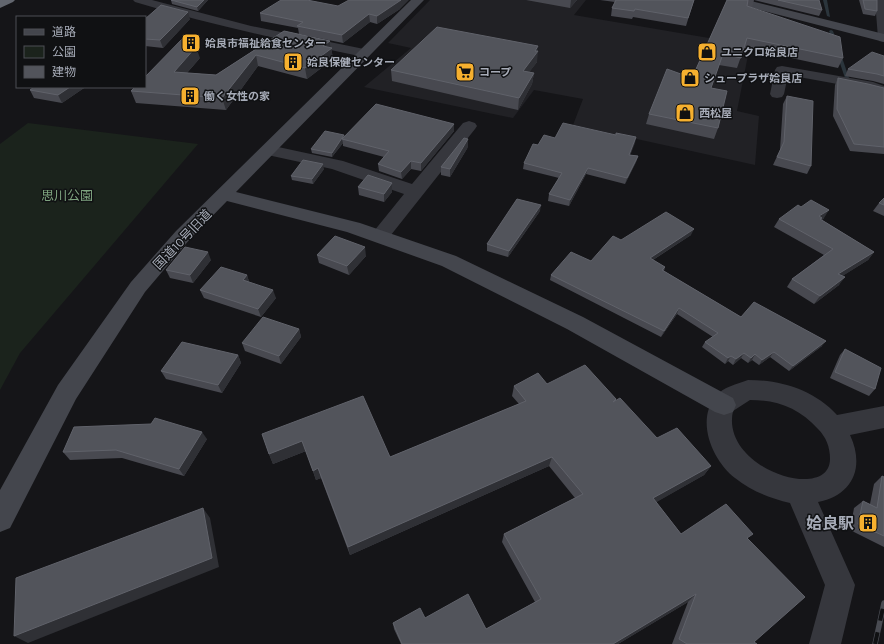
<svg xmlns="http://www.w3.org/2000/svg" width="884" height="644" viewBox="0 0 884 644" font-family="Karla,'Noto Sans JP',sans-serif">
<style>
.built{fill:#212125}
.green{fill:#1b231c}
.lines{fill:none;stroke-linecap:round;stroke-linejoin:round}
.stream{fill:#2b353c;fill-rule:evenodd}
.street{fill:#36373d;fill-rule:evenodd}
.secondary{fill:#44464d;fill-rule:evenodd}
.highway{fill:#62666e;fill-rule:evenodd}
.rail-casing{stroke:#494b52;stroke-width:5.5}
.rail{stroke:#101113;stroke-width:4;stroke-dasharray:12;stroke-linecap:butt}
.wall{fill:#484950}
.shaded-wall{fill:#2f3035}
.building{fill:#52545b;stroke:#60626a}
.labels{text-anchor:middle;stroke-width:3;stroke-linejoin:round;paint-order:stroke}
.far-poi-label{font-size:11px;font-weight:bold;fill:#a7acb8;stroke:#101113;text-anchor:start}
.park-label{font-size:13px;fill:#7ea37f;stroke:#101113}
.street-label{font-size:13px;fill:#a7acb8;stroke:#101113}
.near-poi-label{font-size:16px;font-weight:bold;fill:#a7acb8;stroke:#101113;text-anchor:end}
</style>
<rect width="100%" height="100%" fill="#151518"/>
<path class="built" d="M430,0H586L574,15L750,45L737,111L759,116L755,165L573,125L583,99L534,90L513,118L364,87L411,48L388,43Z"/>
<path class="green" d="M28,123L198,144L20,353L0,390V144Z"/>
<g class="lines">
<path class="stream" d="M823,0H827L830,17L827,16Z
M831,30L833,31L849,78V79L845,78L829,31Z"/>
<path class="street" d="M133,0H152L251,26L364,49L369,50L371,53L369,56L364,57C287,41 210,25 135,2Z
M875,0H884V42L879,41L878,38Z
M782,66L873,82L884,86V95L865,89L788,75L784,94L782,97L777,98L772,97L770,94L775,70L777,67Z
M469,121L475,123L477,126L475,129L387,240L380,242L373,240L370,236L404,194L332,169L263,154L261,150L263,146L269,145L343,161L412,184L463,123Z
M748,380C781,380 814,390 837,415L884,406V428L850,435C865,467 853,495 818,502L855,585L841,644H809L825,585L790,503C770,498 751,491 735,478C713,461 695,421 716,396C723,387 737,384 748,380ZM750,400C777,400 799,408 818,429C826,437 830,447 830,459C830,503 720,469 733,411Z"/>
<path class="secondary" d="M411,0H424L236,192L360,223L456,256L583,317L733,398L736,405L733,412L724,415L715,412L567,329L442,266L347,232L227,201L190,239L145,292L76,399L10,528L0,532V490L58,385L131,282L176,231Z
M727,0H747L884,34V42L729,2Z"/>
<path class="highway" d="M0,0H15L13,2L0,8Z"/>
<defs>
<path id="rail" d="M875,644L884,603"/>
</defs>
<use href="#rail" class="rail-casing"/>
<use href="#rail" class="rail"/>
</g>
<path class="wall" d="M171,0H208L198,11L172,4Z
M526,0H577L570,8Z
M600,0H694L686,26L633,17L632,19L611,16L612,8L615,2Z
M727,0H819L822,10L819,16L754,0L752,8L843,58L838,68L744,48L737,68L719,65L711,88L718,128L714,139L646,124L649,114L692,78Z
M859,0H877V11L875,16L863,14Z
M400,9L377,24L370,22L343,43L299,34L298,28L261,21L260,13Z
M145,19H190L163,48L145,46Z
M284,31L330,41L333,59L307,79L258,66L226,110L136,103L131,91L200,58L187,73L216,75Z
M537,51V62L529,72L534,73L532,84L518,110L392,81L391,70Z
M884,56V84L873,81L845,76L848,69Z
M838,78L884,88V154L850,151L833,116L835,85Z
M34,87H83L84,88L62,103L34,98L30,90Z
M787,96L811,166L807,174L773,165L780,150L783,104Z
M454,124V131L421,171L411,169L402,179L379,171L378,164L384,157L343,146V143L332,157L312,153L311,149L344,135L345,137Z
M636,137L630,155L638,156L636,162L625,184L586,174L569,206L548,201L549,194L559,178L523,169L524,163L538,145L555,138Z
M468,147L450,177L441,175V167Z
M324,169L313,184L292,180L291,176Z
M392,183V192L384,202L359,195L358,187Z
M884,198V216L873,211L879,203Z
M540,211L508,257L487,251V244Z
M824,218L822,220L874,252L868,260L842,276L839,285L814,304L787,287L792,279L824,255L774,227L779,219Z
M691,235L653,260L665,267L664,271L741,317L822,346L789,371L770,357L759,365L752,360L748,363L741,358L733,365L728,361L725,364L702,347L705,342L713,337L677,314L661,337L550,280L551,275L591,261L621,240Z
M317,255L366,256L349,275L319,263Z
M211,260L193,283L170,278L166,270Z
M247,275L249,282L276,298L261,317L204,298L200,290Z
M299,329L301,337L281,364L245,351L242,343Z
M845,349L875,389L869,396L830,378L840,355Z
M238,355L241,363L222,393L166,379L161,371Z
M547,384L616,399L615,401L657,438L711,466L704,475L656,502L681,534L748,538L754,642L757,644H672L688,602L618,644H401L394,629L393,623L425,618L486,629L535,602L502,542L504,534L575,498L549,466L350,555L321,478L316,480L306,451L273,464L269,454L262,434L390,457L519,404L512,396L514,386Z
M207,439L184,476L122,458L70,460L63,452Z
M882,476L884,477V547L850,530L854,508L863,501L870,504L874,484Z"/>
<path class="shaded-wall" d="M204,0H208L198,11L197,7Z
M401,0H409L400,9L377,24V16Z
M571,0H577L570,8Z
M188,12L190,19L163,48L160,40Z
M369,14L370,22L343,43L342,35Z
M330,41L333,59L307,79L305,68L323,46Z
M538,46L537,52L538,51L537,62L522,82L523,71Z
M196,47L200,58L178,83L174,72Z
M256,55L258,66L226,110L222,98Z
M534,73L532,84L518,110L519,98Z
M70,87H83L84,88L62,103L58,95Z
M454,124V131L421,171V163Z
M344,135L345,139H342L343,143L332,157V153Z
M636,137L635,143L628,161L629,155Z
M468,139V147L450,177V169Z
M638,156L636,162L625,184L627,178Z
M411,161V169L402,179L401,172Z
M323,164L324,169L313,184L312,179Z
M588,168L586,174L569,206L570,200Z
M392,183V192L384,202V194Z
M541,205L540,211L508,257L509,251Z
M829,210L824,218L819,222V216Z
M694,229L691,235L648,263L650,258Z
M365,247L366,256L349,275L347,266Z
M208,252L211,260L193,283L190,275Z
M874,252L868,260L833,282L838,274Z
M247,275L250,284L243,280Z
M845,277L839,285L814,304L820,296Z
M273,290L276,298L261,317L258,309Z
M679,308L677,314L661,337L664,331Z
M299,329L301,337L281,364L279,356Z
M826,341L822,346L789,371L793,366Z
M774,352L770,357L759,365L762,360Z
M744,353L741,358L733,365L736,359Z
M755,354L752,360L748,363L751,358Z
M238,355L241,363L222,393L218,385Z
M731,356L728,361L725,364L728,358Z
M202,432L207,439L184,476L179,469Z
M302,441L306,451L273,464L269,454Z
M552,457L549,466L350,555L348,547Z
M711,466L704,475L648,507L653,498Z
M318,468L321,478L316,480L313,471Z
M203,508L210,518L219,567L28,643L14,636Z
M696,594L688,602L618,644H613Z"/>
<path class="building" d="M171,0H204L197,7Z
M281,0H307L338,6L349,0H401L377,16L369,14L342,35L297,26L303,22L260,13Z
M616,0H694L688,18L635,9L634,11L612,8Z
M727,0H748L747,6L840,37L843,58L747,38L741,58L723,54L711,88L727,91L718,128L649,114L667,69L692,78Z
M778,0H819L822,10Z
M863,0H877V11L865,9Z
M161,5L188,12L160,40L145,39V19Z
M437,27L538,46L535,51H538L523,71L534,73L519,98L391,70Z
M284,31L330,41L323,46L332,48L305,68L256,55L222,98L131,91L135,87H145V77L184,37L196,47L174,72L216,75Z
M872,52L884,56V76L877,74L848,69Z
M838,78L868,84L884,88V147L854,144L837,109Z
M34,87H70L58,95L30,90Z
M787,96L813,101L811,166L777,157L784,142Z
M376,104L454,124L421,163L411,161L401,172L378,164L389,151L342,139Z
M563,123L616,135V133L636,137L629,155L638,156L627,178L588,168L570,200L549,194L562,173L524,163L533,144L538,145L544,135L555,138Z
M325,131L344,135L332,153L311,149Z
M464,138L468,139L450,169L441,167Z
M303,160L323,164L312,179L291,176Z
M368,175L392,183L384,194L358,187Z
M884,198V205L879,203Z
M517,199L541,205L509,251L487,244Z
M811,200L829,210L819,216L822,218L820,219L874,252L838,274L845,277L820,296L792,279L833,249L779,219L798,205L801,207Z
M666,212L694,229L650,258L665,267L662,270L741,317L754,302L826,341L793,366L774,352L762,360L755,354L751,358L744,353L736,359L731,356L728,358L705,342L718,333L679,308L664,331L551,275L571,252L591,261L613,236L621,240Z
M335,236L365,247L347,266L317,255Z
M185,247L208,252L190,275L166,270Z
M221,267L247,275L243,280L273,290L258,309L200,290Z
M263,317L299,329L279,356L242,343Z
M182,342L238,355L218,385L161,371Z
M845,349L881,368L875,389L835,372Z
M585,365L616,399L613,402L620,398L657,438L677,428L711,466L653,498L681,534L726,504L753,534L747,538L805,597L754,642L757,644H687L679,639L696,594L613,644H402L393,623L420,608L425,618L468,594L486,629L541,599L504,534L583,494L552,457L348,547L318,468L313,471L302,441L269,454L262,434L363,396L390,457L526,401L514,386L538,373L547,384Z
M155,418L202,432L179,469L116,450L63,452L74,427L151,424Z
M882,476L884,477V536L858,524L863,501L877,508Z
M203,508L212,558L14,636L16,578Z"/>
<defs>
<symbol id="building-square" viewBox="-11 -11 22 22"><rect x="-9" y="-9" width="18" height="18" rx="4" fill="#f6b02f" stroke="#101113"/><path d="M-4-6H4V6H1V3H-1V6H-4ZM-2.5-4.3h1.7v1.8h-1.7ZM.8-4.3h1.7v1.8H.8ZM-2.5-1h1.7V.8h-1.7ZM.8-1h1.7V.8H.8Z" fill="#111"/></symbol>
<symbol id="shop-square" viewBox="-11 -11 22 22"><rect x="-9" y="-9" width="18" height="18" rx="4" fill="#f6b02f" stroke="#101113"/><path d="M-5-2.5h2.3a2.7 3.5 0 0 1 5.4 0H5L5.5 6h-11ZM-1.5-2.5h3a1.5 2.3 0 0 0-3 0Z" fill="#111"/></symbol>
<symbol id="supermarket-square" viewBox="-11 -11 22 22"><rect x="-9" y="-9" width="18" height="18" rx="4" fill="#f6b02f" stroke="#101113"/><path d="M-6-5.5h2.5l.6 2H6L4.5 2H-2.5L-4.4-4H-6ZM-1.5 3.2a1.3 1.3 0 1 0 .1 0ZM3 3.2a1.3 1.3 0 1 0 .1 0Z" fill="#111"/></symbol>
</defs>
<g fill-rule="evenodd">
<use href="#building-square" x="180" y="32" width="22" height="22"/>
<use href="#shop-square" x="696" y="41" width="22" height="22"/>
<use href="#building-square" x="282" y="51" width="22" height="22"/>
<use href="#supermarket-square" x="454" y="61" width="22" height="22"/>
<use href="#shop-square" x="679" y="67" width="22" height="22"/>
<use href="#building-square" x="179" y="85" width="22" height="22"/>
<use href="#shop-square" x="674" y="102" width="22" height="22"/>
<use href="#building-square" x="857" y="512" width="22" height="22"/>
</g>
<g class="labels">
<g class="far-poi-label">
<text x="205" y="47">姶良市福祉給食センター</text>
<text x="721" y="56">ユニクロ姶良店</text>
<text x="307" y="66">姶良保健センター</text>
<text x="479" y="76">コープ</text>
<text x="704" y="82">シュープラザ姶良店</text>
<text x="204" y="100">働く女性の家</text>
<text x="699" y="117">西松屋</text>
</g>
<g class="park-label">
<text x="67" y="200">思川公園</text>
</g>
<g class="street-label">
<text transform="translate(182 239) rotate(-46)" y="5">国道10号旧道</text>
</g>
<g class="near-poi-label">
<text x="854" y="529">姶良駅</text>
</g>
</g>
<rect x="16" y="16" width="130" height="72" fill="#101113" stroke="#4c4f55"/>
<rect x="24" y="29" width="20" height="6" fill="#44464d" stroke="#4c4f55"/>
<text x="52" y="36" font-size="12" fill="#a7acb8">道路</text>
<rect x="24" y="46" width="20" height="12" fill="#1b231c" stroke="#4c4f55"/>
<text x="52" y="56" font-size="12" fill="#a7acb8">公園</text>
<rect x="24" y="66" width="20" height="12" fill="#52545b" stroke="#4c4f55"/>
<text x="52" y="76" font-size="12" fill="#a7acb8">建物</text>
</svg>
